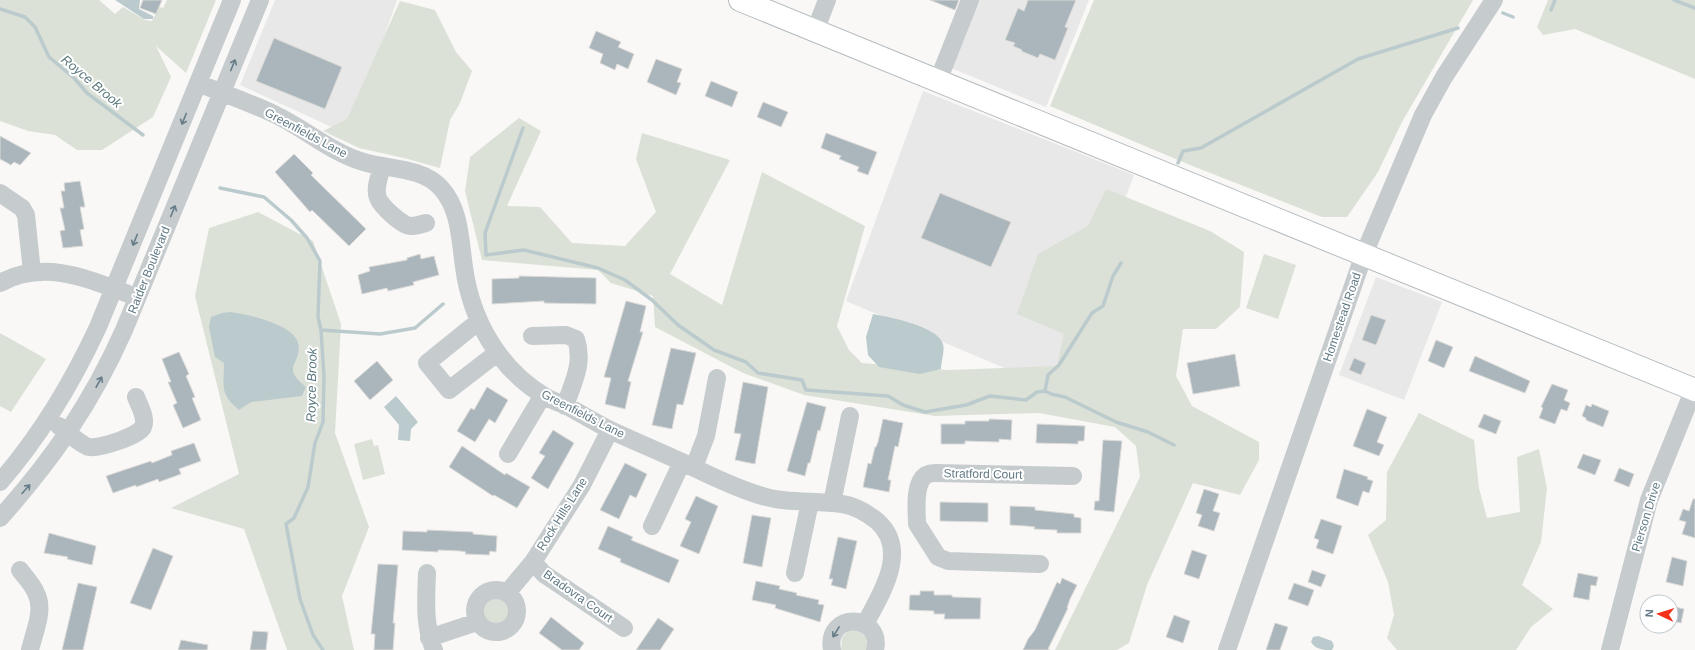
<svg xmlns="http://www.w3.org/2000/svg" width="1695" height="650" viewBox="0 0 1695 650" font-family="Arial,sans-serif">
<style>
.built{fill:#e7e8e7}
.green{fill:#dbe1d6}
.water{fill:#bbcbcd}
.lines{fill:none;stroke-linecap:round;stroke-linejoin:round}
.stream{stroke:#bbcbcd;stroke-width:3.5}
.building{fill:#aab6bb;stroke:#dbdad8}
.major-casing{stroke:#b6bdc0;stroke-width:24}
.minor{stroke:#c6cbce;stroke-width:18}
.major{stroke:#fff;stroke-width:22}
.oneway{stroke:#667d88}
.labels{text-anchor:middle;stroke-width:4;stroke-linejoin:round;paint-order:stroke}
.street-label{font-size:12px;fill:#617984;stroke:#fff}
.water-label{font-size:13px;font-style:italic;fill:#5b797e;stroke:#fff}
</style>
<rect width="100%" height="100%" fill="#f9f8f6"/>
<path class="built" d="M275,0H397L349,135L240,85Z
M978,0H1089L1046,107L951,68Z
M923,91L1134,175L1054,389L846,301Z
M1376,277L1442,302L1404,400L1339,375Z"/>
<path class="green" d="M0,0H99L115,14L123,7L145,20L152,21L159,7L163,8L167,0H216L186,73L156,46L171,77L153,117L102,150H77L55,135L28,131L0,121Z
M1094,0H1473L1402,122L1378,172L1347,217H1322L1190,165L1050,106Z
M1548,0H1695V79L1575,29L1543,35L1537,27Z
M400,1L435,10L456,52L472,71L460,103L450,120L440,168L404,158L359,148L323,131L347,119Z
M519,118L541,131L507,206L540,207L572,243L625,246L656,212L636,159L642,133L730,160L670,274L722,305L762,172L865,226L837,326L849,350L862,363L948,370L1057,366L1064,334L1017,314L1038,254L1088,226L1106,189L1210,231L1244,252L1240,307L1216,329H1183L1176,376L1192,406L1259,442V460L1240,495L1193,483L1147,585L1129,643L1117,650H1055L1140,477L1136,446L1115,427L1039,413L935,416L804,395L743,373L655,327L653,296L611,283L598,270L482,260L465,191L470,157Z
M258,212L313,241L341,324L335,433L369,527L342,596L354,650H287L244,529L171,508L239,474L195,296L209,228Z
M1264,254L1296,265L1278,319L1246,308Z
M0,333L46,359L11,412L0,406Z
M1419,413L1474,440L1479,488L1487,518L1520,512L1517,457L1539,449L1547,488L1541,542L1522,585L1553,609L1531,627L1516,650H1397L1387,638L1394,615L1388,582L1368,535L1386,520L1387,472Z
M372,439L374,446L378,445L385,474L363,480L354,444Z
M482 611a14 14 0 1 1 28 0a14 14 0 1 1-28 0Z
M849,630H859L866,637L867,650H841L842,637Z"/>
<path class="water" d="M115,0H140L139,9L153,16V19H144Z
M230,312C247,314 294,324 298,343C303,365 279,365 306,387L302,396L251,402L239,410C219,394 224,386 224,363L215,357L209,327L211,317L222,313Z
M873,314C889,317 938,326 943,344C945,350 941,362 941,369L920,374L879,367L868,355L866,337Z
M396,396L418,422L411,429L410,441L398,440L399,425L384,407Z
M1318,636L1332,641L1334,646L1332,650C1324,650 1316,650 1311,642L1313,637Z"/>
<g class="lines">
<path class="stream" d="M1674,0L1695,8
M0,9L25,17L35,27L49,57L74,78L87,93L143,135
M1551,10L1555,0
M1503,13L1513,17
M523,128L485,233L486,255L524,250L598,268L625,280L652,300L678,325L714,350L746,362L758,373L802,380L806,390L888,396L903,405L925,412L966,405L990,396L1026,400L1037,392L1045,391L1051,394L1065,397L1116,422L1148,432L1174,445
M1178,163L1183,151L1201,148L1358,59L1458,28
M220,188L264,197L291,220L307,238L320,261L318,317L321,330L324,377L323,422L315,443L308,487L294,518L286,524L300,599L313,635L323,650
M321,330L380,334L415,328L443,304
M1045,391L1048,375L1059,365L1092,313L1103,306L1113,276L1121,263"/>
</g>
<path class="building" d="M143,0H162L156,14L140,8Z
M930,0H959L955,10Z
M1028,0H1076L1065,27L1068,28L1055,60L1040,54L1038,58L1021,51L1022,50L1013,46L1015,43L1005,40L1018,8L1024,11Z
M596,31L621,42L618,47L634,54L628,69L617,64L615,70L600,63L603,54L589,48Z
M274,38L342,67L325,109L256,81Z
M656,59L682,69L677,82L681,83L676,95L647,82Z
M711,81L738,92L732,107L705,96Z
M763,102L788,112L781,127L757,117Z
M826,133L877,152L868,175L857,171L859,167L839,159L841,156L821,148Z
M0,136L31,153L20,165L14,162L11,165L0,159Z
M294,154L313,173L311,175L366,229L349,246L312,210L310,212L275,172Z
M80,181L85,207H80L84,229L80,230L83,246L63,248L60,231L65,230L60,208H64L61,191H65L64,183Z
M940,193L1011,222L991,267L921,238Z
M420,254L421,259L434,256L439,275L413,282L414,285L388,291L387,288L362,294L358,275L370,271L369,267L407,260V258Z
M519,276L596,278V304L544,303V301L492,304V279L519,278Z
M626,301L646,306L640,332H643L628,381L631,382L625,409L605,404L611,378L604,377Z
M1371,315L1386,320L1376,345L1362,340Z
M1436,340L1453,347L1444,368L1428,361Z
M671,348L696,353L683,405L677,404L672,429L652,425Z
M179,352L189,374L186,376L195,397L192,398L201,420L183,428L173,405L177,403L168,382H171L162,359Z
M1235,354L1240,386L1193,394L1187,363Z
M1475,356L1530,381L1525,393L1469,371Z
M1354,358L1366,363L1361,375L1349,370Z
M377,361L393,380L370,400L354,381Z
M743,382L768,387L755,464L735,460L741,434L734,433Z
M1552,384L1568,390L1564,400L1570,403L1567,411L1561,409L1555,424L1539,418L1543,408L1541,407Z
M487,387L508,400L495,423L489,419L475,442L457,431L471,408L474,410Z
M807,402L826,407L820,431L818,430L810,463H808L805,476L787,471Z
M1592,404L1609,411L1603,427L1586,420V418L1582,416L1586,405L1591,407Z
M1367,409L1387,417L1377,442L1384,445L1379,456L1353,446Z
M1484,414L1501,421L1496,434L1478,427Z
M883,419L903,423L898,447L895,446L888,480H891L889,492L863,487L868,463L871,464L875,447H876L878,442Z
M989,419L1012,420L1011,440L999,439V442L965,441V444H941V424H965V421H989Z
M1037,424L1085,426L1084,441H1078V444L1036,443Z
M553,430L574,443L548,489L531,478L545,456L539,453Z
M1103,440L1122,441L1114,512L1094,510L1095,501H1099Z
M194,443L201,461L179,469L181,474L159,482L158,479L136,487V485L113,493L106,476L151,461L152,463L172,455L171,451Z
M462,446L505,475L506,473L530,487L517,508L494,495L493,496L449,467Z
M1583,454L1601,460L1595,475L1577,468Z
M625,463L647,474L636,498L630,495L619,519L600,510Z
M1619,468L1634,474L1629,487L1614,481Z
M1344,469L1368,477L1367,479L1373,481L1369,493L1363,491L1358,506L1336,498Z
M1204,489L1219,494L1213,511L1220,513L1214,531L1198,526L1202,515L1196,513Z
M696,496L718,506L699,554L680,546L691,522L685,519Z
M1693,499H1695V538L1682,534L1686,522L1679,520L1683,509L1689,511Z
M940,502L988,503V522L940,521Z
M1010,506L1035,507V510L1074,514V517L1081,518V533H1057V530L1034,529L1035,527L1026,526L1010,525Z
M752,515L771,518L762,567L743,563Z
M1321,519L1342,526L1333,554L1316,548L1319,540L1314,538Z
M608,526L633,537L631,540L679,560L669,583L620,562L621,559L598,549Z
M427,530L473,532V534L497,536L496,552L490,551L489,555L465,554L466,552L460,551L438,550V552L402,550L403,531L427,532Z
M49,533L96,546L92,565L67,559L68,557L44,553Z
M838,537L857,541L846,589L831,585L833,579H829Z
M153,548L173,556L151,610L130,603Z
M1192,550L1207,555L1199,579L1184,574Z
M1672,557L1687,561L1683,586L1666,582Z
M378,564L398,565L393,623H395L393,650H374L375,634H371Z
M1312,570L1326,575L1321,587L1308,582Z
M1578,573L1598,577L1596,586L1591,585L1589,600L1573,597Z
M1062,578L1077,585L1070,599L1067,608H1068L1048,649L1050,650H1023L1028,639L1035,630L1057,582L1060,584Z
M756,581L780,586L779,589L797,593L796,595L819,600L818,604L824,605L820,622L775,608L776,605L752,600Z
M78,583L97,587L83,650H62Z
M1294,583L1314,590L1308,606L1288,599Z
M920,591H934V595H952V597L981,598L980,619H944L945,614H934V611L909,610L910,595H920Z
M1671,606L1684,609L1681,623L1671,621Z
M1174,615L1190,621L1183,643L1166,637Z
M551,617L584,643L579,650H562L539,633Z
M658,618L674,629L660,650H636Z
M1275,623L1288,627L1280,650H1266Z
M253,631L268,632L266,650H250Z
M181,640L208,645L207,650H178Z"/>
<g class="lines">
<defs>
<path id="major" d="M740,0L1695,390"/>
</defs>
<use href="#major" class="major-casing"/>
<path class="minor" d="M815,31L827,0
M938,81L970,0
M198,83C224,94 251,103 276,115C307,130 333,154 367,163C391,169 423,168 441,188C460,209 460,239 464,267C471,319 498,368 544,396C551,400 559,403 567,406C581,414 595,422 610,430C634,441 658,451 682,462C707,474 732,487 759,495C786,504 814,500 842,504C856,506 867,513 877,521C910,550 881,594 865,624
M382,166C380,176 374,188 378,198C381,206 402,226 411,226C416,226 422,224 426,223
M0,193L22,208L26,215L32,272
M0,283C42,260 84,277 126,293
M479,321L427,363L449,390L497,353
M532,336L566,335L576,339C584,364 573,382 565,406
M59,426C66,431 81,445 89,447C99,449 139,436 143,427C147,418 139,405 136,397
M508,454L543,395
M694,467L706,436L717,378
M0,482C41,435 72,383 98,327L232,0
M832,503L850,416
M0,518C53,459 92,402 124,330L260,0
M917,524C917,511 913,484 926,475C928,474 932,473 935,473L1073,476
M917,524L938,557L948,561L1040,564
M652,526L682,462
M533,562L544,574L624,628
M20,570C25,577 33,585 36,593C45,610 34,632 30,650
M427,573C426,599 424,625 434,650
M795,573L810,502
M475 611a21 21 0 1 1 42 0a21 21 0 1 1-42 0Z
M507,593L533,562L582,485L610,430
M429,638L477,622
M832,650C825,611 883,613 875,650
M1227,650L1364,254L1423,115L1444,77L1494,0
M1610,650L1649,500L1694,389"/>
<use href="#major" class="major"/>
</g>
<defs><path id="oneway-shaft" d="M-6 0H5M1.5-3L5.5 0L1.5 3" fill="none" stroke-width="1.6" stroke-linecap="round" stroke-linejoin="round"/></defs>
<g class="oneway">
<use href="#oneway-shaft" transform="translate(233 65) rotate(-68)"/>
<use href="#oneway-shaft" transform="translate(184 119) rotate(112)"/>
<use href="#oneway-shaft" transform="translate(173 211) rotate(-68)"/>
<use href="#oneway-shaft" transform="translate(135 240) rotate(112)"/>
<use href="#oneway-shaft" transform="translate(99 382) rotate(-61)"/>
<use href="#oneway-shaft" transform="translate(26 489) rotate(-48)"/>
<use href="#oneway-shaft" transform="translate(836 632) rotate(122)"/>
</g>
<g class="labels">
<g class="street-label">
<text transform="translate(306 133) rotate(28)" y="4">Greenfields Lane</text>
<text transform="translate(149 270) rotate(-68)" y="4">Raider Boulevard</text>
<text transform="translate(1342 317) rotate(-71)" y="4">Homestead Road</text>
<text transform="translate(583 414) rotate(27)" y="4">Greenfields Lane</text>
<text transform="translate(983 474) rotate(1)" y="4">Stratford Court</text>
<text transform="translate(562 514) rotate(-58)" y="4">Rock Hills Lane</text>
<text transform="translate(1646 517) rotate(-73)" y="4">Pierson Drive</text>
<text transform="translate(578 596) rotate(35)" y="4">Bradovra Court</text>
</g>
<g class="water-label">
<text transform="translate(92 81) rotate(40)" y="5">Royce Brook</text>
<text transform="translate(311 385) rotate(-89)" y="5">Royce Brook</text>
</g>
</g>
<g transform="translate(1659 614) rotate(274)"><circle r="19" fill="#ffffff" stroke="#c0c9ce"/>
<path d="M0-3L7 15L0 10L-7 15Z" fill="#f5301a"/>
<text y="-6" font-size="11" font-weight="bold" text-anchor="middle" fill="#617984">N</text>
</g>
</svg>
